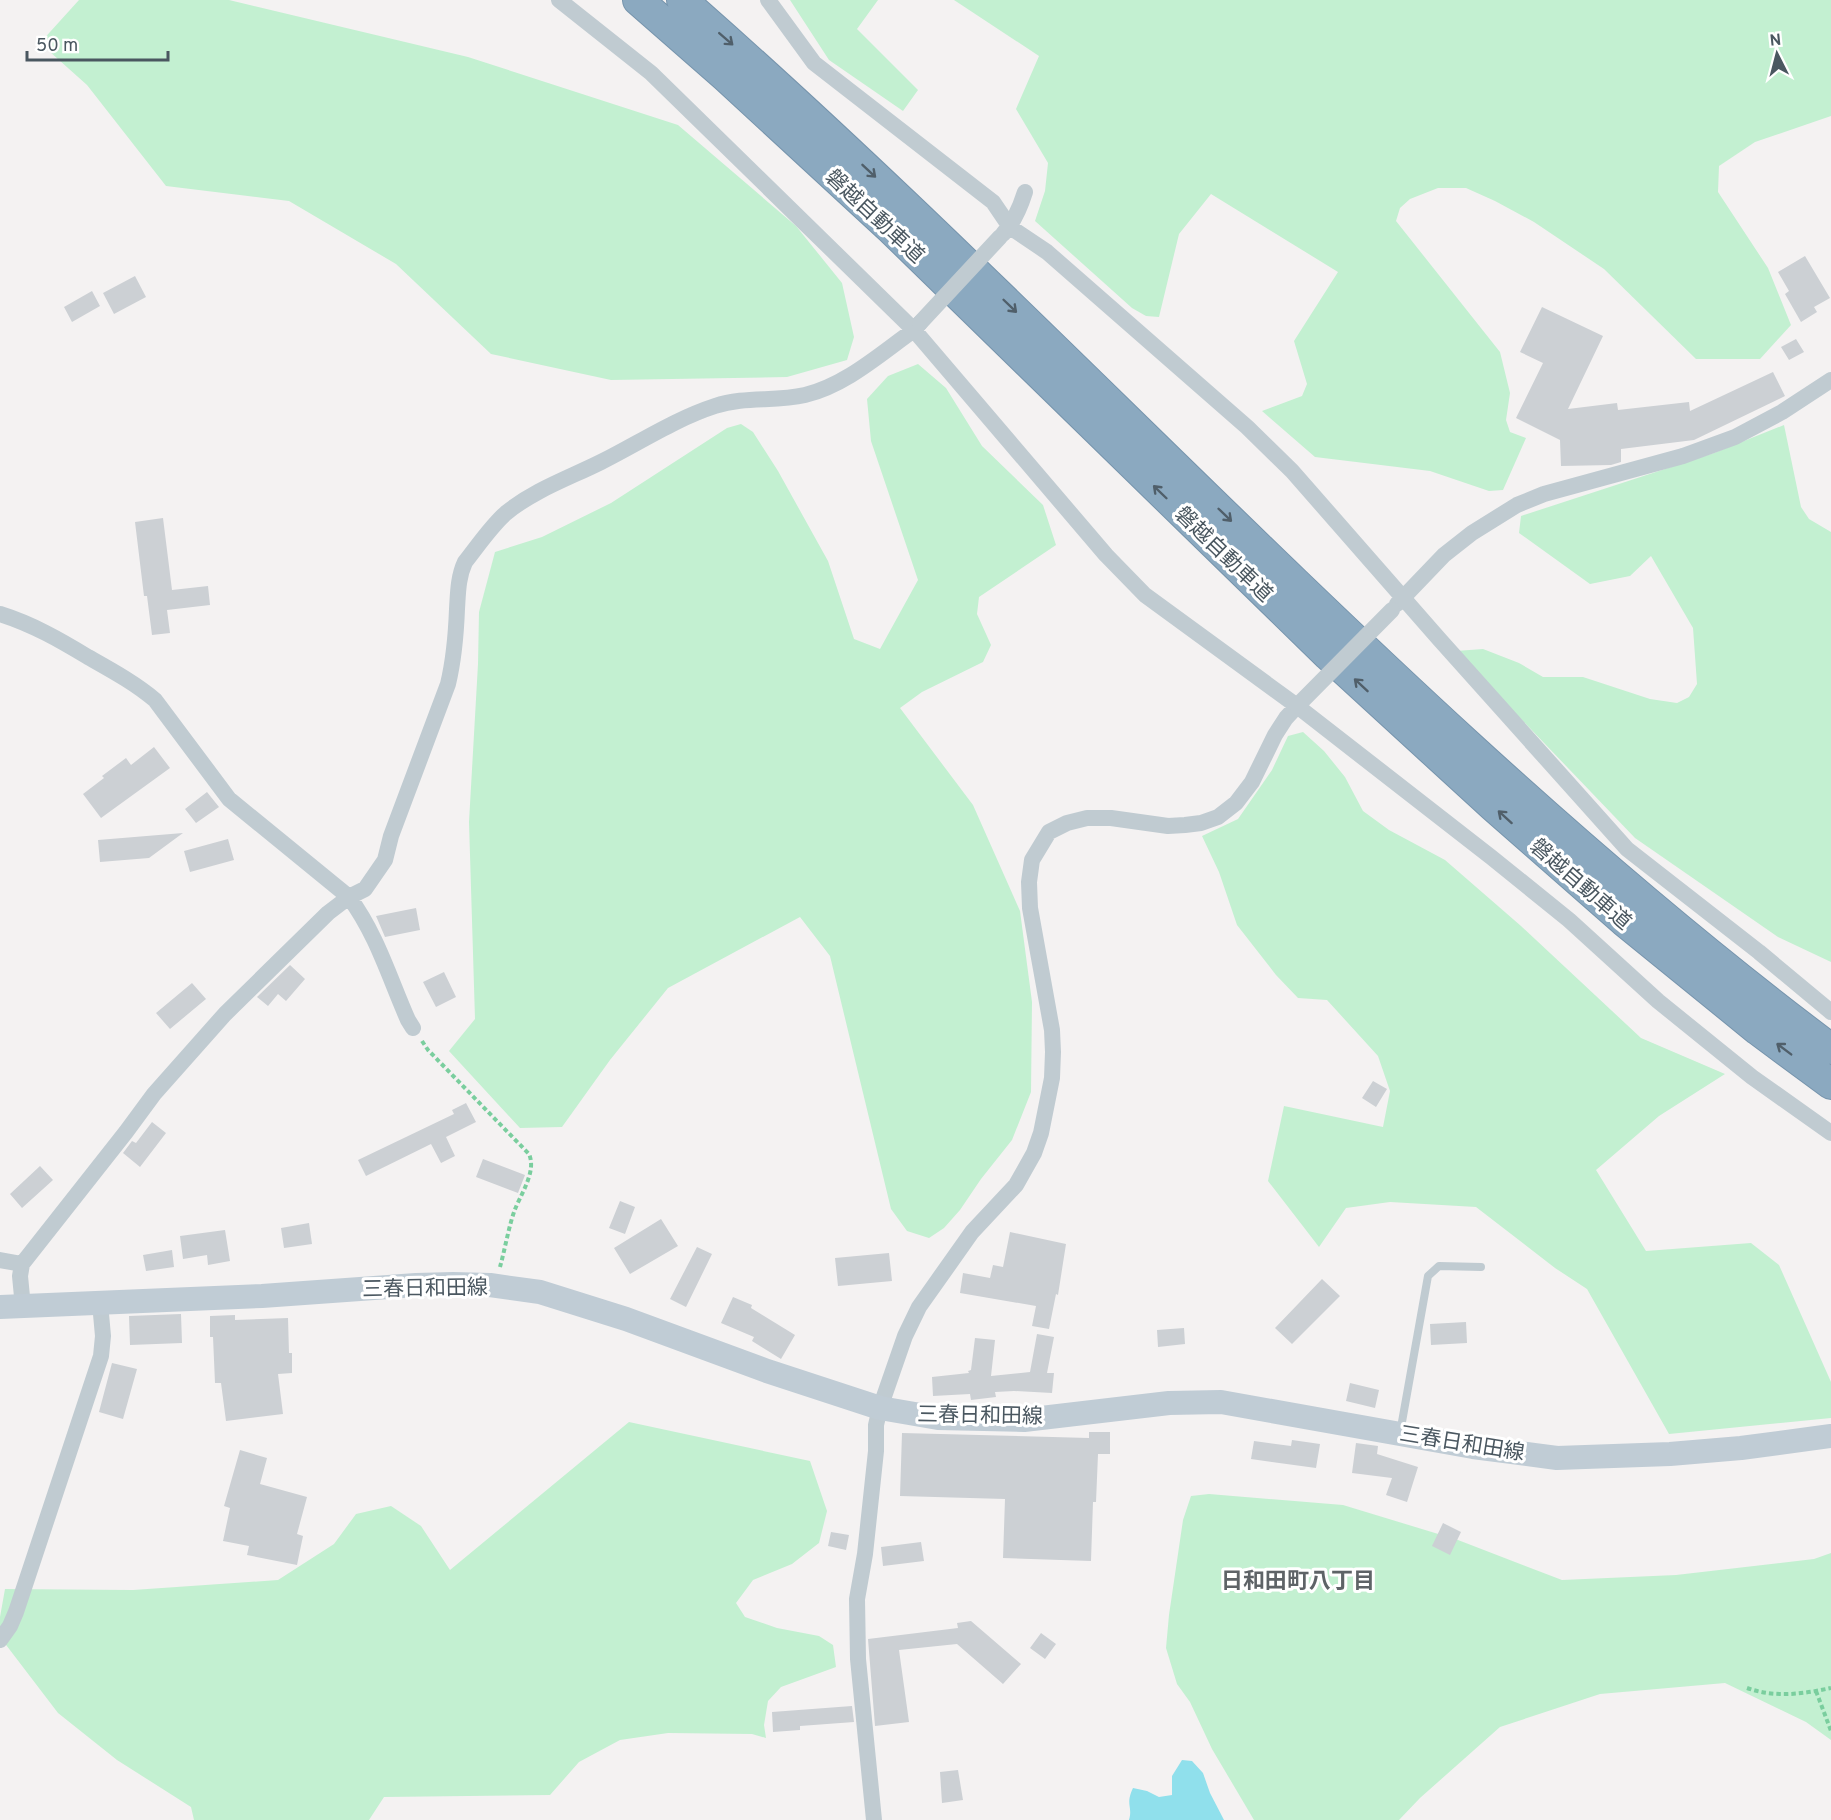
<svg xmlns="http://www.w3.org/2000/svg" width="1831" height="1820" viewBox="0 0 1831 1820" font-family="Overpass,'Noto Sans JP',sans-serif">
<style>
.green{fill:#c3f0d1}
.water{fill:#90e0ec}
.building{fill:#ccd0d4}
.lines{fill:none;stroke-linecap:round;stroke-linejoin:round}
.motorway-casing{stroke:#7694ac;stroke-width:32}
.path{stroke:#7ace9e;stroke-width:4;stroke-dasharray:4.5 3;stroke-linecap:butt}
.service{stroke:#c0cbd1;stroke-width:8}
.minor{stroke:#c0cbd1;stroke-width:16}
.secondary{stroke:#c0ccd5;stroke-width:24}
.motorway{stroke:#8ba9c0;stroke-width:30}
.minor-bridge{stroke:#c0cbd1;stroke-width:16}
.oneway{stroke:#505f6a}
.labels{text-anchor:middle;stroke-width:6;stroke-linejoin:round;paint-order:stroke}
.street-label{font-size:21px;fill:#4a5760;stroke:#fff}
.neighbourhood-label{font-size:22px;font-weight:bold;fill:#5e6367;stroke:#fff}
</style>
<rect width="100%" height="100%" fill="#f4f2f2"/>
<path class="green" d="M79,0H229L468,57L678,125L796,226L842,283L854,337L847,360L787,377L611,380L491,354L396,264L289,201L166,186L87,85L40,43Z
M790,0H878L857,29L918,90L903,111L829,60Z
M954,0H1831V116L1755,142L1719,166L1718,192L1768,268L1791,325L1760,359H1696L1604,269L1534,222L1495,201L1466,188H1438L1410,199L1400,208L1396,221L1500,352L1510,393L1506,420L1510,432L1526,438L1503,490L1489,491L1430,471L1315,457L1262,411L1302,396L1307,384L1294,341L1338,272L1211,194L1179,234L1159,317L1146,316L1132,308L1035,221L1045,191L1048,163L1016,109L1039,56Z
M918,364L946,388L982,446L1043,505L1056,545L979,597L977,614L991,645L983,662L922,692L900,708L973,805L1020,911L1032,1002L1031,1092L1012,1140L981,1179L960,1210L944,1228L929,1238L907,1231L891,1209L830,956L800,917L668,988L610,1060L562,1127L520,1128L449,1051L475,1019L469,822L478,664L479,612L495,552L542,537L611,503L727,428L741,424L753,432L778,471L828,561L854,639L880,649L918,580L871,441L867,399L888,376Z
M1784,425L1801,507L1809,519L1831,532V962L1778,937L1635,838L1456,651L1483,649L1519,663L1543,677H1583L1650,699L1677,703L1689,697L1697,684L1693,628L1651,556L1630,576L1590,584L1519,533L1521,516L1714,453Z
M1303,732L1324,751L1345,777L1363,811L1389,830L1445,860L1521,926L1641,1038L1725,1074L1659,1116L1596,1170L1646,1251L1751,1243L1779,1265L1831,1382V1418L1669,1434L1587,1289L1555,1268L1476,1207L1390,1202L1346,1208L1319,1247L1268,1181L1284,1106L1383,1127L1390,1091L1378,1056L1327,1000L1298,998L1276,975L1237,925L1219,872L1202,836L1238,819L1272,770L1288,736Z
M629,1422L810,1461L827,1511L819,1543L792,1564L753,1580L736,1603L745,1617L777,1628L819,1636L833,1645L836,1667L781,1687L768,1701L764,1725L766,1738L752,1734L668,1733L620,1740L579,1762L550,1795L384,1797L369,1820H194L191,1807L117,1760L58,1713L0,1637V1617L5,1589L133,1590L278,1580L334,1544L356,1514L391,1506L421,1526L450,1570Z
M1209,1494L1343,1505L1458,1540L1562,1580L1676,1575L1814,1559L1831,1553V1740L1806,1722L1725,1683L1600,1694L1500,1727L1420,1798L1399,1820H1254L1212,1749L1190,1702L1177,1684L1166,1648L1169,1615L1183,1520L1191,1496Z"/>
<path class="water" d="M1182,1760L1192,1761L1203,1773L1210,1793L1224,1820H1129C1133,1806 1125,1805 1133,1788L1147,1791L1159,1797L1172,1795V1776Z"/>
<path class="building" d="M1805,256L1830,298L1814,307L1817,312L1801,322L1785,294L1789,291L1778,272Z
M135,276L146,297L114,314L103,293Z
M92,291L100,306L72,322L64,307Z
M1542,307L1603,336L1568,409L1617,403L1618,410L1689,402L1690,411L1773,372L1785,396L1694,440L1621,449V462L1611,465L1561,466L1560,440L1516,418L1543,363L1520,352Z
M1796,339L1804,352L1789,360L1781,347Z
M163,518L172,590L208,586L210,605L167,610L170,633L152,635L147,596H144L135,522Z
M154,747L170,768L101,818L83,794L104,778L102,776L126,758L131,765Z
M207,792L219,807L196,823L185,809Z
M183,833L149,858L100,862L98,840Z
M228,839L234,860L190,872L184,851Z
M416,908L420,930L385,937L376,916Z
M290,965L305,979L286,1001L278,994L268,1006L257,997Z
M444,972L456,997L436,1007L423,982Z
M192,983L206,999L170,1029L156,1013Z
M1373,1081L1387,1089L1376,1107L1362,1098Z
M466,1103L476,1122L446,1137L455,1156L441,1163L431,1144L366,1176L358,1160L454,1114L452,1110Z
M152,1122L166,1133L140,1167L123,1153L132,1141L136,1143Z
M483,1159L525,1175L518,1193L476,1177Z
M40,1166L53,1180L22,1208L10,1194Z
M620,1201L635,1207L625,1234L609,1228Z
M661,1219L678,1246L630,1274L614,1248Z
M309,1223L312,1244L284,1248L281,1228Z
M225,1230L230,1261L208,1265L207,1255L183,1259L180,1236Z
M1010,1232L1066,1244L1058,1295L1056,1294L1049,1329L1032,1326L1036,1306L960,1293L963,1273L990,1278L993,1265L1003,1267Z
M697,1247L712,1254L686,1307L670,1299Z
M172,1250L174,1267L146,1271L143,1255Z
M889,1253L892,1281L838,1286L835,1258Z
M1322,1279L1340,1296L1292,1344L1275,1328Z
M733,1297L752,1305L751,1308L795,1335L781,1359L752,1341L754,1337L721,1323Z
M181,1314L182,1343L130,1345L129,1316Z
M235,1315V1320L288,1318L289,1353H292V1373L278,1374L283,1414L226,1421L221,1383H215L213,1337H210V1316Z
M1466,1322L1467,1343L1431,1345L1430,1324Z
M1184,1328L1185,1344L1158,1347L1157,1330Z
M1037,1334L1054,1337L1047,1373H1054L1052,1393L1014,1391L995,1392L996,1397L971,1400L970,1394L933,1396L932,1377L969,1373L968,1371L971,1370L975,1338L995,1340L991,1376L1030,1372Z
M112,1363L137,1369L123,1419L99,1412Z
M1350,1383L1379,1390L1375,1408L1346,1401Z
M1089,1432H1110V1454H1098L1096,1502H1093L1091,1561L1003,1558L1005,1499L900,1496L902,1433L1089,1438Z
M1292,1440L1320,1444L1316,1468L1251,1459L1254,1441L1291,1446Z
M1356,1443L1378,1446L1377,1454L1418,1467L1407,1502L1386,1495L1392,1478L1352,1473Z
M240,1450L267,1458L260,1484L307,1497L297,1534L303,1536L297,1565L247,1555L249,1546L223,1541L230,1508L224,1506Z
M1443,1523L1461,1532L1450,1555L1432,1546Z
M831,1532L849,1535L846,1550L828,1546Z
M921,1542L924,1561L883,1566L881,1547Z
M971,1621L1021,1664L1003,1684L957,1644L899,1650L909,1722L875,1726L868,1639L958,1628L957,1623Z
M1041,1633L1056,1644L1045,1659L1030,1648Z
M852,1706L854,1722L800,1726V1730L773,1732L772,1712Z
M958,1770L963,1800L942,1803L940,1772Z"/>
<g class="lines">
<defs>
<path id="motorway" d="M638,0L726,77L892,230L1328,655L1494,807L1624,921L1758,1030L1831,1084
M682,0C1072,342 1415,737 1831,1049"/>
</defs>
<use href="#motorway" class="motorway-casing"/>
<path class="path" d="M422,1041L428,1050L529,1154C537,1172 520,1195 514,1212C508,1230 505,1249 500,1267
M1747,1688C1775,1698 1803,1694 1831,1688
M1816,1691L1831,1731"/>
<path class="service" d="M1400,1433L1428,1276L1439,1266L1481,1267"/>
<path class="minor" d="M559,0L651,73L914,330L1106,555L1145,595L1297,706L1491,857L1569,920L1658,1001L1752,1077L1831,1133
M768,0L814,63L993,202L1010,227L1047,252L1247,427L1292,471L1440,640L1627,849L1759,952L1831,1012
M1003,234C1014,222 1020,208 1025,192
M1397,604L1444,555L1472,533L1517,505L1544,494L1683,456L1735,437L1782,412L1831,380
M0,614C32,624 60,640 88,657C111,670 135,683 155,700L229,799L349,897C377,935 389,977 408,1020L413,1028
M0,1260L22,1264
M23,1307L20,1276L22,1264L126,1132L154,1094L225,1014L328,913L349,897L365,889L385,860L391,836L448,684C454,659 456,635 457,609C458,593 458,577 465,562C477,547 491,526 506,513C534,490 569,478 601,462C639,443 675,419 715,406C745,396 775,402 805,395C846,385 880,354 914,330L920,323
M0,1640L10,1626L16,1612L101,1356L103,1336L100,1303
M874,1820L858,1659L857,1599L865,1554L876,1451V1425L880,1408L905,1336L919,1307L972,1232L1016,1185L1034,1153L1041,1133L1052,1078L1053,1052L1052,1030L1030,908L1029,882L1032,860L1049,832L1067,823L1087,818H1111L1168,826L1185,825L1201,823L1218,817L1236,803L1252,782L1275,735L1286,718L1297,706"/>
<path class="secondary" d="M0,1307L262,1296L416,1285L453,1284L490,1285L540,1292L626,1319L767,1371L880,1408L938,1418L1024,1420L1169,1403L1221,1402L1473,1447L1557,1458L1670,1454L1741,1448L1831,1436"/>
<use href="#motorway" class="motorway"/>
<path class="minor-bridge" d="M920,323L1000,237
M1297,706L1392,610"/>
</g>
<defs><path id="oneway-shaft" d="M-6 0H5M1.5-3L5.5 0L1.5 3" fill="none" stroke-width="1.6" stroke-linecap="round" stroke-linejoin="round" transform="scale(1.5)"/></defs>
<g class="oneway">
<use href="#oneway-shaft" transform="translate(726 39) rotate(41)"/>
<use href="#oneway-shaft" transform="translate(869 171) rotate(43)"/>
<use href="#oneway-shaft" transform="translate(1010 306) rotate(44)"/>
<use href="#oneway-shaft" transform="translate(1160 492) rotate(-136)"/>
<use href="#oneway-shaft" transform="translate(1225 515) rotate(44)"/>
<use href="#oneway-shaft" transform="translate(1361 685) rotate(-137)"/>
<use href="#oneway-shaft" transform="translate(1505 817) rotate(-138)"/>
<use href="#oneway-shaft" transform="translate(1784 1049) rotate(-143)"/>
</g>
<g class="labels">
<g class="street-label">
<text transform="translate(875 216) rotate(43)" y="7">磐越自動車道</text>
<text transform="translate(1224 554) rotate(44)" y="7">磐越自動車道</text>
<text transform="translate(1581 884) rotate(41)" y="7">磐越自動車道</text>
<text transform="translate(425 1288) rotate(-1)" y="7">三春日和田線</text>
<text transform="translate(980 1415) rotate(1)" y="7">三春日和田線</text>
<text transform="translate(1462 1443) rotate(9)" y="7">三春日和田線</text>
</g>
<g class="neighbourhood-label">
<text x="1298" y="1588">日和田町八丁目</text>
</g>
</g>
<g transform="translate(1777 54) rotate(354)" stroke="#ffffff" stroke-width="4.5" paint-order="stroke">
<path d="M0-4.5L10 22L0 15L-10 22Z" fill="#4a5760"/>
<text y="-9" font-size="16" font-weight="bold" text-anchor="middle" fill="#4a5760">N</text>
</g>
<path d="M27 51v9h141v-9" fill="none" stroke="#4a5760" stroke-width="3"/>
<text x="36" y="51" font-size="18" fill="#4a5760" stroke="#ffffff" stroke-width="4.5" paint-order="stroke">50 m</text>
</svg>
